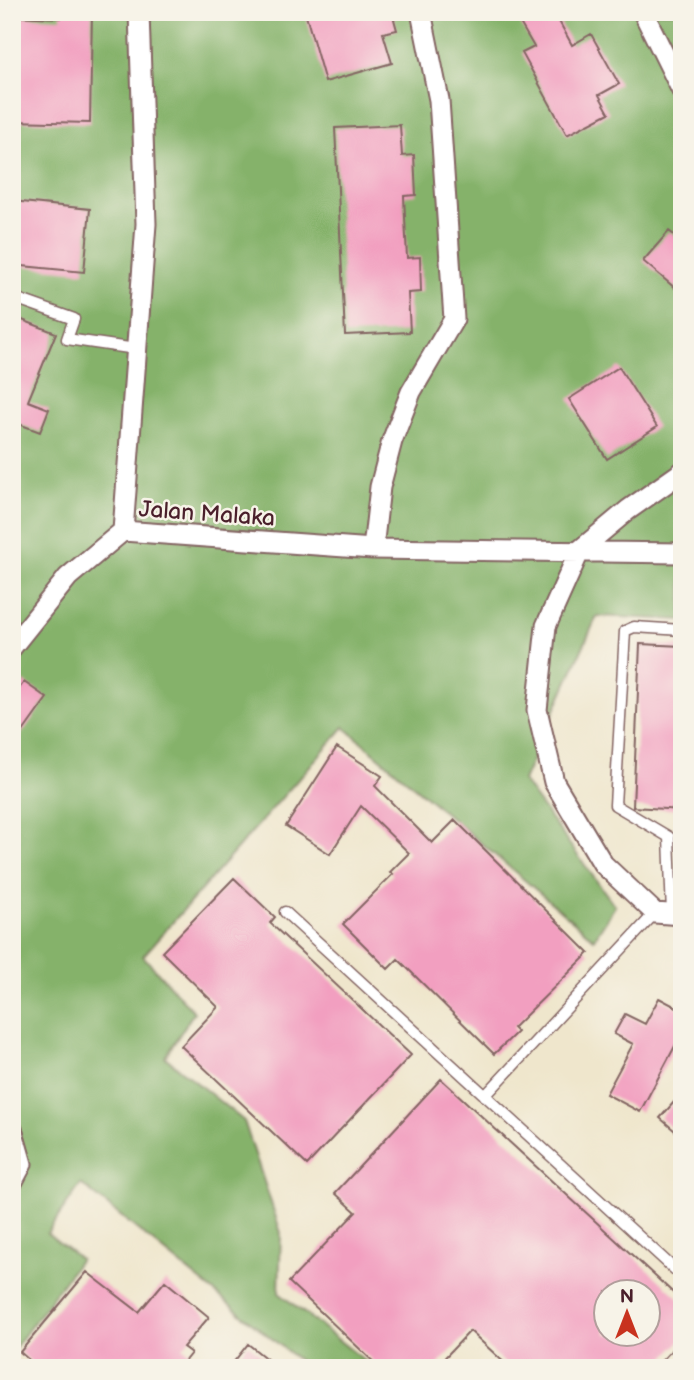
<svg xmlns="http://www.w3.org/2000/svg" width="694" height="1380" viewBox="0 0 694 1380" font-family="'Balsamiq Sans',sans-serif">
<style>
.forest{fill:#85b26a;stroke:#68684a;stroke-width:2}
.building{fill:#f29fc0;fill-rule:evenodd}
.lines{fill:none;stroke-linecap:round;stroke-linejoin:round}
.lane-casing{stroke:#846563;stroke-width:13}
.street-casing{stroke:#846563;stroke-width:23}
.lane{stroke:#fff;stroke-width:10}
.street{stroke:#fff;stroke-width:19}
.labels{text-anchor:middle;stroke-width:5;stroke-linejoin:round;paint-order:stroke}
.street-label{font-size:23px;fill:#4a1f2b;stroke:#f7f3e8}
</style>
<rect width="100%" height="100%" fill="#f7f3e8"/>
<filter id="ink" filterUnits="userSpaceOnUse"><feTurbulence type="fractalNoise" baseFrequency=".0143" numOctaves="2"/><feDisplacementMap in="SourceGraphic" scale="14" xChannelSelector="R" yChannelSelector="G"/><feConvolveMatrix kernelMatrix="1 2 1 2 8 2 1 2 1" color-interpolation-filters="sRGB"/></filter>
<filter id="wash" filterUnits="userSpaceOnUse"><feTurbulence type="fractalNoise" baseFrequency=".00686" numOctaves="4" result="noise"/><feDisplacementMap in="SourceGraphic" scale="28" xChannelSelector="R" yChannelSelector="G"/><feGaussianBlur stdDeviation="1.57" result="paint"/><feColorMatrix in="noise" values="0 0 0 0 0 0 0 0 0 0 0 0 0 0 0 0 0 1.4 0 .05"/><feComposite in="paint" operator="in"/></filter>
<g filter="url(#wash)">
<rect width="100%" height="100%" fill="#efe6cc"/>
<path class="forest" d="M12,12H682V620L597,616L523,781L615,906L594,939L344,727L143,956L194,1012L165,1057L244,1121L281,1233L279,1293L374,1368H308L81,1184L47,1233L80,1259L12,1352Z"/>
<g id="blocks">
<path class="building" d="M61,12H92L90,123L12,121V16L61,18Z
M305,12H392L397,30L383,33L392,63L325,82Z
M540,12H554L572,45L591,34L619,84L599,95L609,113L567,135L522,53L534,47L520,23Z
M400,125L402,156L414,155L416,195L404,196L407,258L420,257L421,292L408,293L410,332L345,335L335,128Z
M12,201L90,209L84,272L12,265Z
M669,231L682,241V294L643,261Z
M12,316L56,333L28,401L49,409L40,432L19,424L13,439Z
M619,367L657,427L607,459L569,399Z
M640,644L682,646V810L633,807Z
M24,682L47,698L12,747V698Z
M337,747L382,776L375,786L432,843L455,820L589,953L513,1028L517,1032L494,1054L398,959L388,969L343,924L393,874L390,872L409,853L361,806L330,854L286,826Z
M234,878L275,917L270,923L411,1055L307,1165L181,1046L218,1007L162,952Z
M659,998L682,1010V1033L640,1112L606,1094L633,1044L614,1034L625,1014L645,1024Z
M441,1079L682,1301V1339L655,1368H510L470,1331L435,1368H380L289,1282L356,1212L335,1193ZM606,1292H648V1334H606Z
M682,1093V1137L660,1118Z
M87,1272L139,1312L165,1281L209,1317L183,1347L191,1353L179,1368H38L20,1352Z
M248,1344L278,1368H229Z"/>
</g>
</g>
<g filter="url(#ink)">
<use href="#blocks" fill-opacity="0" stroke="#846563" stroke-width="2"/>
<g class="lines">
<defs>
<path id="lane" d="M12,297L74,319L67,339L136,349
M285,912L682,1276
M672,914L669,837L615,805L625,631L634,627L682,630
M485,1096L655,913"/>
<path id="street" d="M139,12L146,224L123,531L373,549L682,553
M643,12L682,91
M682,472L628,510L580,550L546,626L537,710L554,782L603,864L655,913L682,915
M373,549L380,487L392,441L411,392L454,319L439,100L421,12
M12,647L68,577L123,531
M12,1129L22,1164L12,1183"/>
</defs>
<use href="#lane" class="lane-casing"/>
<use href="#street" class="street-casing"/>
<use href="#lane" class="lane"/>
<use href="#street" class="street"/>
</g>
</g>
<g class="labels">
<g class="street-label">
<text transform="translate(207 513) rotate(4)" y="8">Jalan Malaka</text>
</g>
</g>
<rect width="694" height="1380" fill="none" stroke="#f7f3e8" stroke-width="42"/>
<g transform="translate(627 1313)"><circle r="33" fill="#f7f3e8" stroke="#b29e9c" stroke-width="2"/>
<path d="M0-5L12 26L0 18L-12 26Z" fill="#c8321e"/>
<text y="-10" font-size="19" font-weight="bold" text-anchor="middle" fill="#4a1f2b">N</text>
</g>
</svg>
